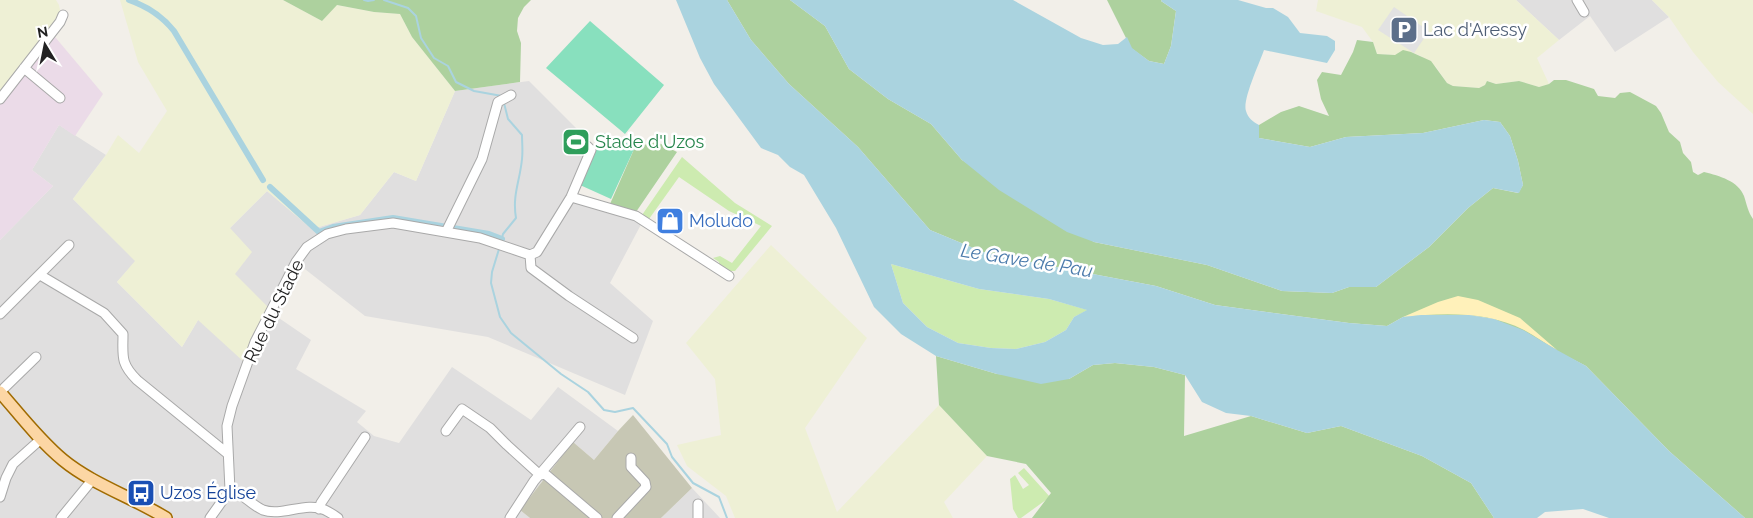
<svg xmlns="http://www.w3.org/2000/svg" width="1753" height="518" viewBox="0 0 1753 518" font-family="Raleway,sans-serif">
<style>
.residential{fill:#e0dfdf}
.industrial{fill:#ebdbe8}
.construction{fill:#c7c7b4}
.farmland{fill:#eef0d5}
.grass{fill:#cdebb0}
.forest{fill:#add19e}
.sand{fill:#fff1ba}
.pitch{fill:#88e0be}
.parking{fill:#e2e2e2}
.water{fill:#aad3df;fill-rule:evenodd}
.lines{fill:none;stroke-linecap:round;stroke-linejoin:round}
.stream{stroke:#aad3df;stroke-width:2}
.canal{stroke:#aad3df;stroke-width:6}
.minor-casing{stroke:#a9a9a9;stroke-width:11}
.major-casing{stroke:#a06b00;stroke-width:14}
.minor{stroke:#fff;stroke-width:9}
.major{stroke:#fcd6a4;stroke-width:11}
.labels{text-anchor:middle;stroke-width:5;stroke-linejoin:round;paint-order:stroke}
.service-label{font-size:18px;fill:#4e5e75;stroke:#fff;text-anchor:start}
.leisure-label{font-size:18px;fill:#27864d;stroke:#fff;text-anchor:start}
.shop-label{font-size:18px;fill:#366cbe;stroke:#fff;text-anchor:start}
.street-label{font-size:18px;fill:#222;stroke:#fff}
.transit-label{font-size:18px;fill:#164399;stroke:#fff;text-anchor:start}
.water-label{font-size:19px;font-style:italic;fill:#4a7aab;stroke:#fff}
</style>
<rect width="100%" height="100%" fill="#f2efe9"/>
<path class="residential" d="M1516,0H1652L1669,17L1615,52L1590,16L1559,40Z
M529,81L597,149L577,194L645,217L610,283L653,321L625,395L488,337L365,316L301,266L276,316L311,340L296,369L366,411L357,422L374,436L399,443L452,367L531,420L558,387L618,431L594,460L573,442L520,510L530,518H0V240L53,186L32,170L59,125L106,155L73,199L136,261L117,282L182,347L198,320L234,274L230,228L267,191L312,229L360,215L394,172L416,181L455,91Z
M692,488L720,518H661Z"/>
<path class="industrial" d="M50,31L103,94L75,136L59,125L32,170L53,186L0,240V95Z"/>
<path class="construction" d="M633,415L692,488L661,518H530L520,510L573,442L594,460L618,431Z"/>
<path class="farmland" d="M0,0H56L59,5L61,15L0,95Z
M120,0H283L322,21L336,5L374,12L400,14L412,37L455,91L416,181L394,172L360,215L312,229L267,191L230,228L252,252L235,274L269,308L244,362L198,320L182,347L117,282L135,261L73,199L106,155L118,135L139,153L167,111L138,62Z
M1318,0H1516L1559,40L1537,58L1549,84L1539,87L1519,81L1496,84L1488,81L1485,85L1479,88L1453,86L1447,83L1436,67L1421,56L1411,52L1395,55L1377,54L1373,42L1362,27L1316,11Z
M1652,0H1753V114L1718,82L1693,52L1669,17Z
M771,245L867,338L805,428L837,512L939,405L987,456L944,502L953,518H735L726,496L687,466L677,445L721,435L715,379L686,343Z"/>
<path class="grass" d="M682,157L735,203L772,226L735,271H727L719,266V262L713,258L720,256L732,263L761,226L729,211L679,177L649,219L642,215Z
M891,264L979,289L1049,299L1088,310L1074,317L1066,330L1045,342L1016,349L991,348L958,343L927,327L903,303Z
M1024,468L1050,497L1021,518H1018L1013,509L1010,479L1015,475L1023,489L1029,485L1018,473Z"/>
<path class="forest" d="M283,0H531L524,7L518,18L517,31L521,43L520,82L455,91L412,37L400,14L374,12L337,5L322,21Z
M727,0H790L825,26L849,69L888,99L931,124L962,160L1094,242L1207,265L1282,291L1332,293L1349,287H1376L1429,247L1468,208L1493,188L1518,193L1523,185L1518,161L1510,136L1500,122L1484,120L1423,133L1346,137L1310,147L1259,138V125L1281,112L1299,106L1329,116L1321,99L1317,80L1322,72L1341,75L1353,52L1357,40L1373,42L1377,54L1395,55L1403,50L1411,52L1431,61L1447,83L1453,86L1479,88L1485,85L1487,81L1496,84L1519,81L1539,87L1549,84L1554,80H1566L1594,89L1598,96L1615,98L1620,93L1630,92L1656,106L1661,113L1669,132L1680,142L1683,153L1691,162L1693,172L1698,175L1704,172C1720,176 1738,181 1744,196C1747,205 1748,212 1753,219V518H1745L1669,451L1586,366L1494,319L1469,315H1421L1403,317L1387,326L1349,323L1215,305L1156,286L1040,264L983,252L930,230L858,147L789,84L751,40Z
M1107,0H1162L1161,1L1176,11L1171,46L1164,64L1149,61L1131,48Z
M657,142L677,152L636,212L610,204L635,147Z
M936,356L997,374L1069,379L1093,365L1115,363L1154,367L1185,375L1184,436L1251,416L1307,433L1341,426L1422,456L1471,483L1494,518H1032L1051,493L1026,464L987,456L939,405Z"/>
<path class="sand" d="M1458,296L1478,300L1520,318L1557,350C1546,344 1535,336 1524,330C1487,311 1443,313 1403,317L1438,302Z"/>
<path class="pitch" d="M590,21L664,85L625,134L546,68Z
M604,133L635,147L611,199L580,185Z"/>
<path class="parking" d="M1394,7L1429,31L1414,53L1378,30Z"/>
<path class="water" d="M676,0H727L751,40L789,84L858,147L930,230L983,252L1040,264L1156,286L1215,305L1349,323L1387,326L1403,317L1421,315H1469L1494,319L1523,330L1557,350L1586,366L1669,451L1745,518H1609L1583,509L1545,512L1537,518H1494L1471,483L1422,456L1341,426L1307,433L1251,416L1226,413L1202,402L1185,375L1154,367L1115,363L1093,365L1069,379L1041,384L997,374L936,356L901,334L874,307L836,228L804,175L790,167L778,155L761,148L714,84L700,58ZM891,264L979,289L1049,299L1087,310L1074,317L1066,330L1045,342L1016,349L991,348L958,343L927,327L903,303Z
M790,0H1013L1081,38L1103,45L1118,44L1127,37L1132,48L1149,61L1164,64L1171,46L1176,11L1161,1L1162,0H1238L1266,8H1273L1288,17L1300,33L1327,36L1335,41V50L1327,63L1264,50C1260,62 1242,100 1246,111C1248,118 1253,122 1259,125V138L1310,147L1346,137L1423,133L1484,120L1500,122L1510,136L1518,161L1523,185L1519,193L1493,188L1468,208L1429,247L1376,287H1349L1332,293L1282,291L1207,265L1094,242L1067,232L999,190L962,160L931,124L888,99L849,69L825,26Z"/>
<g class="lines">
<path class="stream" d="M364,0L368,1L374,0
M384,0L408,8L416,16L421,38L434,58L448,66L456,82L474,91L502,96
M501,242L503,234L516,218C512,195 520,181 522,159C523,151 522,143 522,135L508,119L504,103
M499,249L492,272L491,283L500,317L511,333L561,374L588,392L604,410L615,412L633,408L667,444L672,457L693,483L719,497L727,518"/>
<path class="canal" d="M129,0C146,6 163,17 174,31L263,180
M270,187L319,232L333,227L393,218L489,234L502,239"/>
<defs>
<path id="minor" d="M1577,0L1584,12
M24,68L60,98
M0,99L60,22L63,15
M571,197L636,216L729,276
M446,232L482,159L498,102L511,95
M530,255L531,268L569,296L633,338
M40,275L104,313L123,334C123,356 120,363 137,380L228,454
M0,314L69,245
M0,392L36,357
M446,431L462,409L490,428L507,445L540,475L545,474L597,518
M230,490C243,493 251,505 263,510C282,517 306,501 325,510C329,512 334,515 338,518
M0,497L6,478L13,464L41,439
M698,504V518
M319,509L321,503L365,437
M61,518L93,479
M210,518L230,490L227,426L232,406L255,342L296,262L307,247L327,234L346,229L393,223L480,238L530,255L537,252L571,197L591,150L587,146
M510,518L534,481L580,427
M617,518L646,487L645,482L631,467V458"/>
<path id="major" d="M0,392C20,415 39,440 63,460C92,484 134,498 166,518"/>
</defs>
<use href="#minor" class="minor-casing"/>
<use href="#major" class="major-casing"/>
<use href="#minor" class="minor"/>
<use href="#major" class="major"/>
</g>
<defs>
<symbol id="parking-square" viewBox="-11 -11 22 22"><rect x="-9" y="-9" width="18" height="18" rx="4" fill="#5c6f8a" stroke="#fff"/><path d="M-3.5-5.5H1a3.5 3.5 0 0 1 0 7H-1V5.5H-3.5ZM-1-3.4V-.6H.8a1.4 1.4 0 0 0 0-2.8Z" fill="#fff"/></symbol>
<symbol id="stadium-square" viewBox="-11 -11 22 22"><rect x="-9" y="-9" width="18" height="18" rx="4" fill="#2e9e5b" stroke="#fff"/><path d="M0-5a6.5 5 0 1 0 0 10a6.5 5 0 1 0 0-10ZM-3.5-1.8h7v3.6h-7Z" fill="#fff"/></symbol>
<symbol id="shop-square" viewBox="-11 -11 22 22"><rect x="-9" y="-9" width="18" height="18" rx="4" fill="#3f7fe0" stroke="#fff"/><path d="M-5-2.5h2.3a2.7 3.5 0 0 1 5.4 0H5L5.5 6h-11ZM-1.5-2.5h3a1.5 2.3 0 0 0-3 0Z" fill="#fff"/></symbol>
<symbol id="bus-square" viewBox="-11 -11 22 22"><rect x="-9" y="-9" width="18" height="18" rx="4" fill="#1a4fb4" stroke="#fff"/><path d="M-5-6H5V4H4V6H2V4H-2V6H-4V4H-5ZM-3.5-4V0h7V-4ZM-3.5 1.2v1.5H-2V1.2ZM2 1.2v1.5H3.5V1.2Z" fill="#fff"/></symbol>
</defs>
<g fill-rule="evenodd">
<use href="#parking-square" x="1388" y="14" width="32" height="32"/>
<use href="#stadium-square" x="560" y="126" width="32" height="32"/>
<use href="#shop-square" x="654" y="205" width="32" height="32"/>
<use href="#bus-square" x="125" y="477" width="32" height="32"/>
</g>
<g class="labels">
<g class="service-label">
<text x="1423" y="36">Lac d'Aressy</text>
</g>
<g class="leisure-label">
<text x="595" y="148">Stade d'Uzos</text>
</g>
<g class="shop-label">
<text x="689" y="227">Moludo</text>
</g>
<g class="street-label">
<text transform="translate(274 311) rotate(-64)" y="6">Rue du Stade</text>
</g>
<g class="transit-label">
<text x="160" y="499">Uzos Église</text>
</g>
<g class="water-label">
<text transform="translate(1027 260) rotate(9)" y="7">Le Gave de Pau</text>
</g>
</g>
<g transform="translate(45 45) rotate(350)" stroke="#ffffff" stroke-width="4" paint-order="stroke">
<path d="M0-4L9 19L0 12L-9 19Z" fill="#222222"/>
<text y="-8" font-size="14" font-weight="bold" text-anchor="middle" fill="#222222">N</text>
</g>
</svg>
